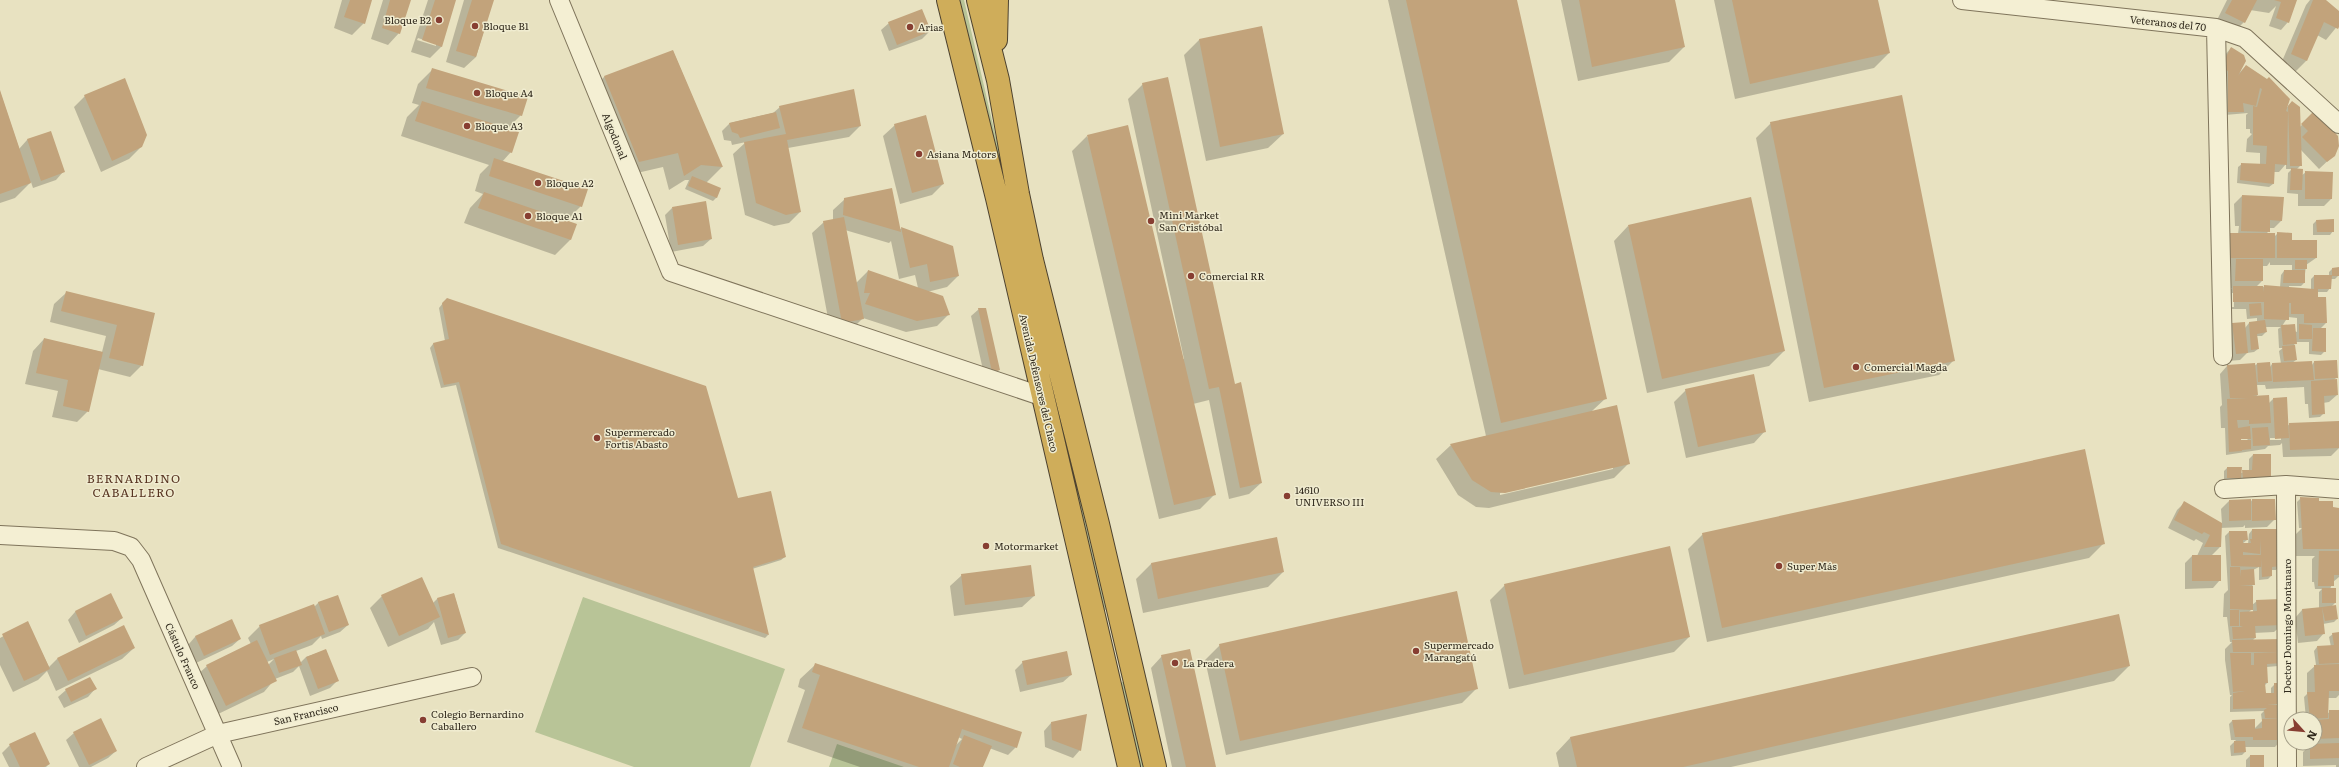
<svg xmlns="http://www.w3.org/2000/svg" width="2339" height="767" viewBox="0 0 2339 767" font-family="Literata,serif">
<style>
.green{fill:#b8c497}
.shadow{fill:#0003;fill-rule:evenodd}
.building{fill:#c2a37b}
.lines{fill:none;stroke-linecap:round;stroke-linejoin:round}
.street-casing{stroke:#7f745b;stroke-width:20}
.highway-casing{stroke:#4d422f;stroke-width:24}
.street{stroke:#f4efd3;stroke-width:18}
.highway{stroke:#cfad5a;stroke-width:22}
.poi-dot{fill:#873e32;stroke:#f0ecd0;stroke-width:1.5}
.labels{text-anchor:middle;stroke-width:3;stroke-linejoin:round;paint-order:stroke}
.poi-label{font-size:10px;fill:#312a1d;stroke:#f0ecd0;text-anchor:start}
.street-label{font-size:10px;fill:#312a1d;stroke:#f0ecd0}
.quarter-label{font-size:12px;letter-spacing:1px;fill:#583522;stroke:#f0ecd0}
</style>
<rect width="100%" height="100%" fill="#e8e2c1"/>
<path class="green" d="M960,0H964L1106,610L1103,609Z
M583,597L785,669L750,767H634L535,732Z
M1122,682H1125L1145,767H1140L1121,685Z
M837,744L904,767H829Z"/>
<path class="shadow" d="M342,0H371L364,23L352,35L334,28Z
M383,0H410L399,33L388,45L371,39Z
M428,0H455L441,47L430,58L411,52ZM418,38L436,44V46L417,40Z
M464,0H493L476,57L464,68L446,62Z
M1388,0H1516L1606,398L1592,411L1629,463L1614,478L1489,508L1476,507L1458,495L1436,459L1451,445L1486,436ZM1613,467V469L1500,495V493Z
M1561,0H1674L1684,47L1669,62L1578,81Z
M1714,0H1877L1889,53L1874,68L1735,99Z
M2227,0H2296L2288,22L2281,30L2269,26L2276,6L2269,13L2250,10L2244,22L2232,34L2215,24Z
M2310,0H2325L2339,12V24L2326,40L2317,35L2306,61L2295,72L2280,66L2306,5Z
M889,23L930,31L922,39L889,51L881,30Z
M1262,28L1283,134L1268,148L1206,161L1184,55L1199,40Z
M2231,48L2239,73L2246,66L2287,107L2292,102L2299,128L2314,112L2334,155L2319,169L2301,150V165L2297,169L2301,176L2306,172L2331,199L2324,206H2298V194L2287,193L2288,173L2292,169H2286V164L2279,172H2273V184L2269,187L2237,183L2238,167L2242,164L2260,165V153L2246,152L2247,139L2252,134L2250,133V129H2246V115L2248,113L2225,115L2224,56Z
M673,51L722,167L706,183L717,197L713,201L685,189L689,180H685L669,190L663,167L624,176L589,92L604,77Z
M433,69L521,115L507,129L511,152L502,162L581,206L566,221L576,225L570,240L555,255L464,223L470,208L483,194L475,191L480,174L489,165L401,136L407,117L419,105L412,103L418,84Z
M1143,84L1234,385L1261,483L1249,494L1229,499L1209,400L1193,404L1214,495L1200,509L1159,519L1072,151L1087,136L1183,359H1184L1128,99Z
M0,92L19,149L27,140L50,133L63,172L56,180L33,188L31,182L15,198L0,203Z
M85,96L141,147L129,159L101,172L74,107Z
M780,107L860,126L849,137L788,148L800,212L789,223L774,226L745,215L733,154L746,142L732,145L731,141L724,140L722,131L730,123L773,113Z
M1771,123L1954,360L1939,375L1809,402L1756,138Z
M895,125L943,184L932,195L900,204L883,136Z
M2242,196L2283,198L2282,220L2274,228H2269L2267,234L2274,237L2278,233L2316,258L2306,265L2304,283L2301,286H2289V290H2311V279L2314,276H2329V272L2332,269L2339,275L2335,279H2330V288L2327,292H2317V298L2323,305H2326V323L2320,329L2325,351L2321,355L2309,354V342H2296L2294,345L2296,360L2292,363L2312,365L2314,362L2337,377L2334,380L2337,395L2329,402L2323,403L2324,413L2320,417L2309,418L2308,404H2305L2304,387L2266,389L2265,385H2256L2257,397L2269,403L2273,399L2286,398L2287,426L2290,424L2339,448L2331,456L2283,457L2282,443L2280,445L2268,446L2265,449L2226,455L2225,428H2221L2220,407L2222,405L2220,374L2227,366L2254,364V366L2257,364L2270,367L2272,364H2281L2279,351L2283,348H2279L2278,329L2281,327H2265L2266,332L2262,336H2257L2258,349L2254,352L2247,353L2240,360L2228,361L2225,332L2233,324L2245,328L2249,323L2257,322V318L2247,319L2246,309H2226V294L2232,288H2228L2229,268L2231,265H2221L2238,234L2239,226H2235L2234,204ZM2270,262V265H2292V271H2284L2281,275L2280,287H2256L2262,281V266H2267ZM2232,293H2234V307H2232ZM2288,317L2297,318V332L2282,326ZM2240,438H2247L2248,441L2240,442ZM2270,438H2281V440H2270Z
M845,199L899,230L902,228L958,276L947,287L927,292L948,315L937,326L906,332L863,318L851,330L831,334L812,233L824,222L833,220V210ZM845,230L889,243L891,241L899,279L915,275L918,288L868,271L856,283Z
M672,208L711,239L703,246L671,252L665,215Z
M2316,221L2333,231L2330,235H2313V224Z
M1628,226L1784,351L1769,366L1647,393L1614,241Z
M66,293L154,314L142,365L130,377L98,369L88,411L77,422L52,417L58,391L25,384L33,351L44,339L102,352L106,336L50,322L54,304Z
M443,303L785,557L781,560L752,569L768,635L765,638L498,548L456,385L441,388L430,348L433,344L445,341L439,308Z
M979,309L999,370L991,377L985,379L971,316Z
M1686,390L1765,431L1754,443L1686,458L1674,402Z
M2253,455L2270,477L2224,481V471L2227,468L2241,473L2249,471V459Z
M2301,498L2318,502L2339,510V577L2333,582L2330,589L2335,603L2331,607L2337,619L2334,622L2323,624L2324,633L2317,641L2298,643L2295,618L2302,610L2319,608V592L2322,589H2315L2314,582H2312V559L2315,556H2296V534L2302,528H2299L2297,502Z
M2250,500V503L2252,500L2275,519L2267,527L2245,528V525L2243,527L2220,528V547L2211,556L2220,580L2213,588L2185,589V563L2192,556H2197L2203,543L2196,539L2194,541L2168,528L2177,510L2184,503L2222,524L2221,509L2229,501Z
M2252,530L2276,555L2279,566L2276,570H2271V576L2268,579L2259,580V567L2253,570L2252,605L2257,601L2282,625L2274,632L2254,633L2255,638L2252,641L2282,640L2281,663L2278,666L2267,667V683L2264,686V693L2271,694V688L2275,684L2277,704L2276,706L2282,739L2275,747H2245V752L2242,755L2231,756L2230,746L2236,740H2231L2229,724L2232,721L2254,729L2262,721L2261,714L2264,711L2230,712V697L2232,695H2230L2225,660V649L2232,642H2230L2227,617H2223L2224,594L2228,590L2225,536L2229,532H2246L2247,540L2242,544H2248L2249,534ZM2253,608V612H2249Z
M1703,534L2104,543L2089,558L1707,642L1688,549Z
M1276,538L1283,572L1268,587L1143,613L1136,579L1151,564Z
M962,575L1034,596L1022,607L954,616L950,586Z
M1505,585L1689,637L1674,652L1509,689L1490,600Z
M454,594L465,633L458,640L441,645L434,622L428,629L388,647L370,608L382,596L433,603L437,599Z
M111,595L122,618L114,625L79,643L68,620L75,612Z
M319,602L348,625L340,632L322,639L321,636L312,645L296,651L300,663L306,657L326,650L337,681L330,688L310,696L299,666L293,672L275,679L264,692L214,716L195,677L207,666L251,644L248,638L260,626L314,607ZM274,659L268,665L267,662Z
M231,621L240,639L232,646L196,663L188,645L195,637Z
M27,623L49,667L57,659L134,648L122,659L56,691L47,671L38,680L13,692L0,665V638Z
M2339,633V695L2336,698H2328L2327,713L2339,711V767H2336V765L2303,766V752L2309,746H2304L2303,743H2315V719H2306L2304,697L2307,694V673L2316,665L2314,651L2317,647H2331L2329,637L2333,634Z
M1220,645L1477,688L1462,703L1226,755L1205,660Z
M1162,656L1215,767H1172L1151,668Z
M1023,662L1071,675L1063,682L1020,692L1015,670Z
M815,665L1016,747L1008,755L989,748L982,767H860L787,742L805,690L798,687L800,679ZM958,737L962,739L955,746Z
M2129,666L2114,681L1731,767H1559L1556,753L1570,738Z
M95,689L88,697L64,708L58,697L66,690Z
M1051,723L1080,750L1073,758L1045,747L1044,731Z
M74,733L116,751L108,758L91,767H79L66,740Z
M10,745L49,764L46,767H9L2,753Z
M2250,756H2263V767H2246V760Z"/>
<path class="building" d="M350,0H372L365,24L344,17Z
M390,0H411L400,34L382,28Z
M435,0H456L442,47L422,40Z
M472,0H494L476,57L456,51Z
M1406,0H1517L1607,399L1501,423Z
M1579,0H1675L1685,47L1592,67Z
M1732,0H1878L1890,53L1750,84Z
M2232,0H2257L2245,23L2225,13Z
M2274,0H2297L2289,23L2276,18L2281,2Z
M2313,0H2326L2339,11V27L2338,29L2324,22L2307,61L2291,54Z
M922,9L931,31L897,45L888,22Z
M1262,26L1284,134L1220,147L1199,39Z
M2231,47L2244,55L2246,61L2238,76L2246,65L2267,79L2269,77L2290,99L2286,111L2288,112L2287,165L2275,164L2274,184L2240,180L2241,163L2266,164L2267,146L2253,145V106L2257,107L2262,89L2260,88L2256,106L2243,103L2244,112H2228V71L2221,67Z
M673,50L723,167L701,165L684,176L678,153L639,162L604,76Z
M432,68L528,97L522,116L426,88Z
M1168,77L1235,384L1241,382L1262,483L1240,488L1219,387L1209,389L1142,83Z
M125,78L147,135L142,147L112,161L84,95Z
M854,89L861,126L787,140L801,212L786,215L756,203L744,142L786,134L779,106Z
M0,90L31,183L0,194Z
M1902,95L1955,361L1824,388L1770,122Z
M422,101L519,132L512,153L415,121Z
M2292,101L2300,107L2302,166H2290L2288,106Z
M2314,111L2338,136L2339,146L2335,156L2327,162L2302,137L2308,131L2301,124Z
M776,112L780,128L740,138L738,134L732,132L729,123Z
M926,115L944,184L912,193L894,124Z
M1128,125L1216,495L1174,505L1087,135Z
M51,131L65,172L41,181L27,139Z
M494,158L588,189L582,207L489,176Z
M2291,168L2303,169L2302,190H2290Z
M2305,171L2333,172L2332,199H2305Z
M692,176L721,188L717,198L688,186Z
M892,188L901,232L843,215L844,198Z
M484,192L577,224L571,240L478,208Z
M2242,195L2284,197L2282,221L2270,220V232L2241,231Z
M1751,197L1785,351L1662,379L1628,225Z
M706,201L712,239L678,245L672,207Z
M844,217L864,319L842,323L823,221Z
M2334,219V232H2317L2316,220Z
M901,227L953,246L959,276L930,282L927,264L910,268Z
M2277,232L2292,233V240H2317V258H2277Z
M2228,233H2275V258H2228Z
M2236,259H2263V281H2235Z
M2295,260H2307V269H2295Z
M2339,267V276H2332V268Z
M868,270L943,296L950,315L917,321L865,304L870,293H864Z
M2284,270H2305V283H2283Z
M2314,275H2332L2331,289H2318V297H2326L2327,323H2304V314H2291V303H2289V320L2264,319V302H2233V286H2263V292L2264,285L2314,289Z
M66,291L155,313L143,366L109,358L117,325L61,311Z
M447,298L706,386L738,498L771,491L786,557L753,567L769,635L501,544L459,382L444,385L433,343L449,339L442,303Z
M2261,303L2262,315L2250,316L2249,304Z
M978,308H986L1000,370L992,372Z
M2265,320L2267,332L2257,334L2259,349L2251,350L2249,322Z
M2245,322L2248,353L2236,354L2232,323Z
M2295,324L2297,344L2283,345L2281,325Z
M2299,324L2312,325V339H2299Z
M2313,328H2326V352L2312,351Z
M44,338L103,352L89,412L63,406L68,380L36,373Z
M2295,345L2297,360L2284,361L2282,346Z
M2337,360L2338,378L2315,379L2314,361Z
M2312,361L2314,380L2273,382L2272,363Z
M2270,362L2272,381L2258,382L2257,363Z
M2255,363L2258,395L2252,396L2269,395L2271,423L2249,424V420H2237L2238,428L2250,426L2251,439H2241L2242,451L2229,452L2227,399L2248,398H2230L2227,365Z
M1754,374L1766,432L1698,447L1685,389Z
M2337,379L2338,395L2324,396L2325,414L2312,415L2311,381Z
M2287,397L2289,438L2275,439L2273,398Z
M1617,405L1630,464L1505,493L1491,492L1472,480L1450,444Z
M2339,421V448L2290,450L2289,423Z
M2268,427L2270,445L2253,446L2252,428Z
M2241,440H2251V449L2242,450Z
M2085,449L2105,544L1722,628L1702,533Z
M2253,454H2271V478H2243L2242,470H2252Z
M2227,467H2242L2241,478H2227Z
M2300,497L2319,498V501H2333V507L2339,508V549H2303Z
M2251,499V520L2229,521V500Z
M2252,499H2275L2276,520L2252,521Z
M2184,501L2222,523L2221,547H2204L2210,535L2204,532L2202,534L2174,520Z
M2252,529H2277V554L2280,553V566L2272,567V576L2262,577L2260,539V554L2243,552V543H2251L2250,539H2252Z
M2229,531H2247L2248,540H2243V555H2261V567L2231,566Z
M1277,537L1284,572L1158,599L1151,563Z
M1670,546L1690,637L1524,675L1504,584Z
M2319,551H2339V575H2334V586H2318Z
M2192,555H2221V581H2192Z
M1031,565L1035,596L965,605L961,574Z
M2230,567H2240L2241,577V570L2254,569L2255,585H2239L2253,586V610L2230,609Z
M422,577L440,617L399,636L381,595Z
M2322,588H2336V603H2322Z
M1457,591L1478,689L1240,741L1219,644Z
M111,593L123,618L86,636L75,611Z
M454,593L466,633L448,638L437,598Z
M338,595L349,625L329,632L318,602Z
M2281,599L2283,625L2255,626L2256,638L2233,639L2232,627H2243L2240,626V612L2257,611L2256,600Z
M314,604L325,634L270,655L259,625Z
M2336,605L2338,619L2325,621L2322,607Z
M2322,607L2325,634L2305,636L2302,609Z
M2230,610H2239V626H2230Z
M2119,614L2130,666L1683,767H1577L1570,737Z
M232,619L241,639L204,656L195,636Z
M28,621L50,669L24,681L2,634Z
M124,625L135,648L68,681L57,658Z
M2339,632V663L2319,664L2317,646L2334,645L2332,633Z
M2282,639V663L2267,664L2268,683H2265L2266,693H2274V683H2286L2278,704L2267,705H2282L2284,740H2253V737H2235L2232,720L2255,719V729L2262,728V719L2281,718H2265L2264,710L2267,708L2233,709V693L2245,691L2233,692L2230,653H2251V665H2254V653L2279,652H2233L2232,640Z
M257,640L277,681L226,706L206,665Z
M326,649L339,681L318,689L306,657Z
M1190,649L1216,767H1186L1161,655Z
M296,650L302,665L279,673L274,658Z
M1067,651L1072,675L1027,685L1022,661Z
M815,663L1022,732L1017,748L962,729L949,767H919L802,728L820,675L812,672Z
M2339,664V691H2329L2328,718L2310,719L2307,692H2315L2314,665Z
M90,677L97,689L71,702L65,689Z
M2329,710H2339V738L2315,739V720L2329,719Z
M1087,714L1081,751L1052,740L1051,722Z
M101,718L117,751L89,765L73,732Z
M35,732L50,764L44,767H20L9,744Z
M964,735L992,746L983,767H960L953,764Z
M2234,741H2245L2246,752L2234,753Z
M2339,743V758L2310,759V744Z
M2250,755H2264V767H2250Z"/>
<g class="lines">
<defs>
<path id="street" d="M559,0L671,272L1041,396
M1962,0L2216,28L2245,38L2339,124
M2216,28L2223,356
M2286,485L2287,767
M2224,489L2286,485L2339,489
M0,535L114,541L131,547L141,560L232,767
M146,767L218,734L472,677"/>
<path id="highway" d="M948,0L997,198L1129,767
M978,0L998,80L1018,194L1032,260L1098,524L1155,767
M996,40L997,0"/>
</defs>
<use href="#street" class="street-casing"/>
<use href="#highway" class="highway-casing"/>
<use href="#street" class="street"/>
<use href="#highway" class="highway"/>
</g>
<g class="poi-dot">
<circle cx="439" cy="20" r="4"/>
<circle cx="475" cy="26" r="4"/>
<circle cx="910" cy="27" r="4"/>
<circle cx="477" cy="93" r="4"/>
<circle cx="467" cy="126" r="4"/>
<circle cx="919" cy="154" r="4"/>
<circle cx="538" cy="183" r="4"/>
<circle cx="528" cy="216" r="4"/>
<circle cx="1151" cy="221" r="4"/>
<circle cx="1191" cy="276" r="4"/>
<circle cx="1856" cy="367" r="4"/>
<circle cx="597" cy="438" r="4"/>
<circle cx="1287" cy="496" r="4"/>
<circle cx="986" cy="546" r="4"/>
<circle cx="1779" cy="566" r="4"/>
<circle cx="1416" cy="651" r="4"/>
<circle cx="1175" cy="663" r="4"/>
<circle cx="423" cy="720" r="4"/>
</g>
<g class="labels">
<g class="poi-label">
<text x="431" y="24" text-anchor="end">Bloque B2</text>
<text x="483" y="30">Bloque B1</text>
<text x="918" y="31">Arias</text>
<text x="485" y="97">Bloque A4</text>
<text x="475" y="130">Bloque A3</text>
<text x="927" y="158">Asiana Motors</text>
<text x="546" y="187">Bloque A2</text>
<text x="1159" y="219">Mini Market<tspan x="1159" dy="12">San Cristóbal</tspan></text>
<text x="536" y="220">Bloque A1</text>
<text x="1199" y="280">Comercial RR</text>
<text x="1864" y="371">Comercial Magda</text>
<text x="605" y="436">Supermercado<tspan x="605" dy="12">Fortis Abasto</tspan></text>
<text x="1295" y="494">14610<tspan x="1295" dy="12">UNIVERSO III</tspan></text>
<text x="994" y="550">Motormarket</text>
<text x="1787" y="570">Super Más</text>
<text x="1424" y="649">Supermercado<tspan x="1424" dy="12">Marangatú</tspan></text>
<text x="1183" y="667">La Pradera</text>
<text x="431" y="718">Colegio Bernardino<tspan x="431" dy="12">Caballero</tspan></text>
</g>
<g class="street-label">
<text transform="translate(2168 23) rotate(6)" y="4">Veteranos del 70</text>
<text transform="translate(615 136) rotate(68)" y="4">Algodonal</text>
<text transform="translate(1039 383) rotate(77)" y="4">Avenida Defensores del Chaco</text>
<text transform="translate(2287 626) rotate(-90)" y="4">Doctor Domingo Montanaro</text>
<text transform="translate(183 656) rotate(66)" y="4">Cástulo Franco</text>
<text transform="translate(306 714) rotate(-13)" y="4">San Francisco</text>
</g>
<g class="quarter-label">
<text x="134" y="483">BERNARDINO<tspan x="134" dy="14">CABALLERO</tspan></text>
</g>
</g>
<g transform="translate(2303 731) rotate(117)"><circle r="19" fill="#f0ecd0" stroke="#a49e88"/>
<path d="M0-3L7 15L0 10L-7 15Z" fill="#873e32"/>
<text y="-6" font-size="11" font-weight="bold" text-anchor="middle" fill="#312a1d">N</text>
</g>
</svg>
